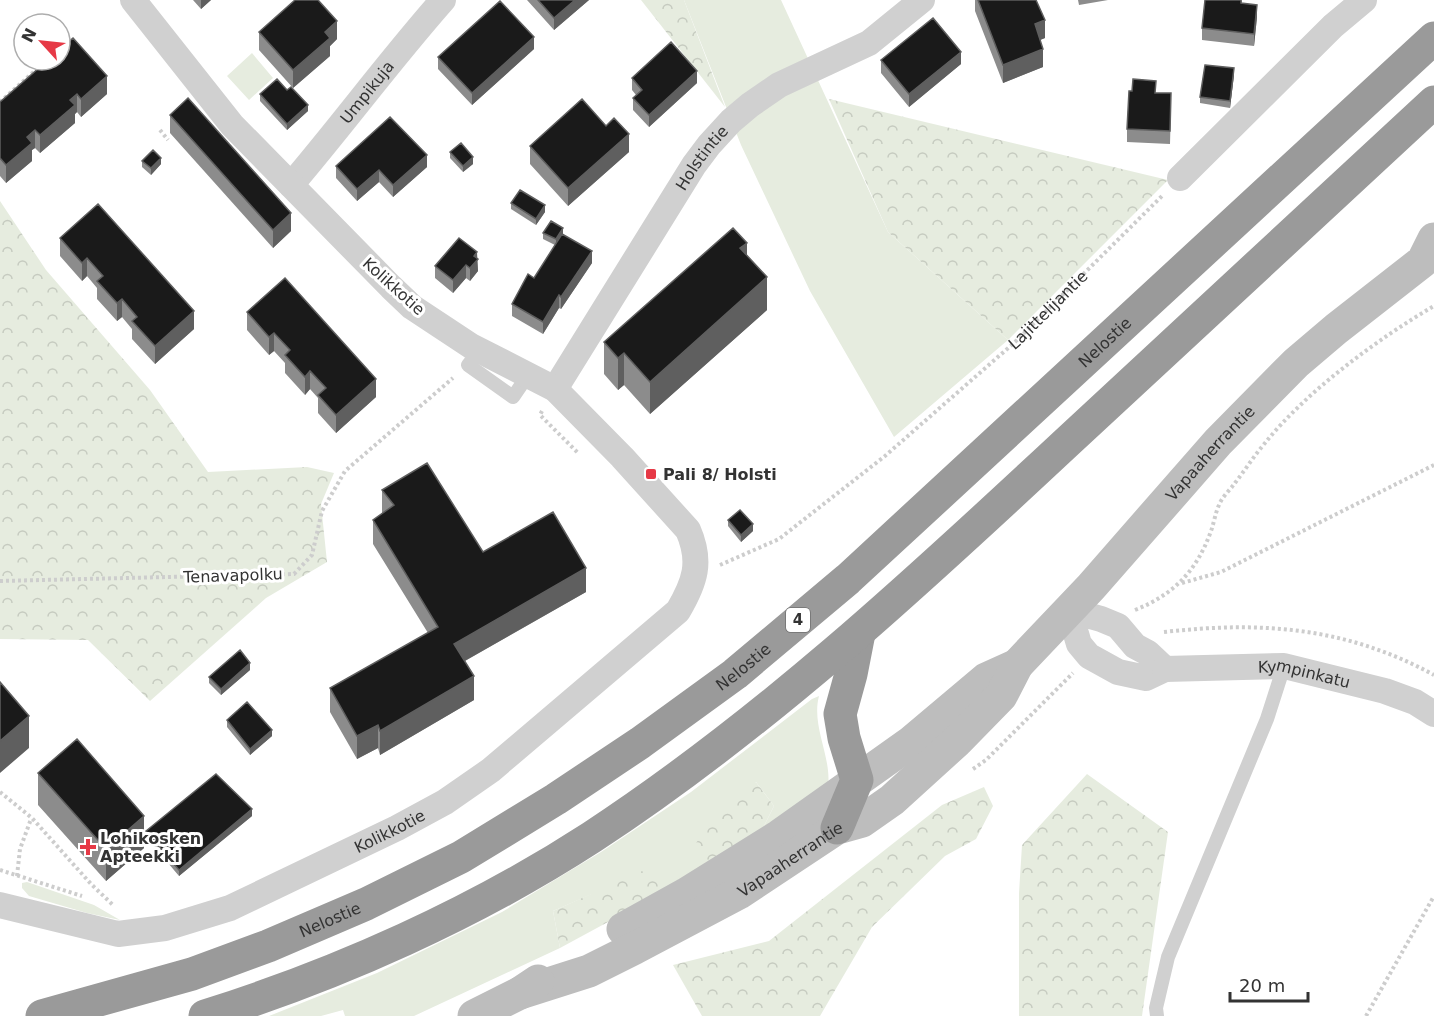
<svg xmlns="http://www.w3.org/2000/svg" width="1434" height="1016" viewBox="0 0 1434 1016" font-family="'DejaVu Sans',sans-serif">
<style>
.green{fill:#e6ecdf}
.forest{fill:url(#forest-crowns)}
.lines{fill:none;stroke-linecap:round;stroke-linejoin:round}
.path{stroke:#cdcdcd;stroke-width:4;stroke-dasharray:3 3;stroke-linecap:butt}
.lane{stroke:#d0d0d0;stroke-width:14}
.street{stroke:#d0d0d0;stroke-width:26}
.secondary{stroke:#bdbdbd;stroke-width:33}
.highway{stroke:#9a9a9a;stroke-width:33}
.wall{fill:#8c8c8c}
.shaded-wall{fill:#5f5f5f}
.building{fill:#1a1a1a;stroke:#5f5f5f;stroke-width:1.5}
.poi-dot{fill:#e63946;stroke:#fff;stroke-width:2}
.labels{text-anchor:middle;stroke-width:6;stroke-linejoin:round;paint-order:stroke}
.shield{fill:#fff;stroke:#707070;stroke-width:1.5}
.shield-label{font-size:15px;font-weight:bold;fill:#333}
.street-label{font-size:16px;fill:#333;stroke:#fff}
.poi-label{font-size:16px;font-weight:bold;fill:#333;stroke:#fff;text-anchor:start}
</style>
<defs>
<pattern id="forest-crowns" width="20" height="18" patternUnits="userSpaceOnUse" patternTransform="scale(1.5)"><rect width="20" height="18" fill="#e6ecdf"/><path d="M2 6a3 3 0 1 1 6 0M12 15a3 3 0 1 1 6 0" fill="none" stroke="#c6cbc0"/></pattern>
</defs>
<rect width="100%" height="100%" fill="#fff"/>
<path class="green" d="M684,0H781L888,232L1008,340L894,437L810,291L741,145Z
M252,53L273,78L249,100L227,76Z
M819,696C811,726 832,757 828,787L760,834L774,806L756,782L707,864L667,890L592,894L553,911L560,948L414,1016H345L343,1010L321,1016H269L377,973L502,912L601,852L691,792L812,699Z
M27,882L94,905L120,920L87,913L29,896L22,888V883Z"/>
<path class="forest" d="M641,0H684L725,107Z
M829,99L1168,180L1008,340L888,232Z
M0,201L46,270L150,390L208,472L307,467L334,473L321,504L327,562L266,598L150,701L88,640L0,639Z
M1087,774L1168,832L1142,1016H1019V893L1022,845Z
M756,782L774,806L760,834L707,864L696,843L714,820Z
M984,787L993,806L976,839L945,856L872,927L820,1016H702L673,965L769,941L942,805Z
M649,868L667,890L560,948L553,911Z"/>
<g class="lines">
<g class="path">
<path d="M60,47L65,39"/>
<path d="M0,102L47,60"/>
<path d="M160,130L168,140"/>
<path d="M542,411L540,415L578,453"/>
<path id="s1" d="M720,565L779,539L885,456L1015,342L1163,195"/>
<path d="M0,581L294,574L312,555L322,511L345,471L453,378"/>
<path d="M1182,583L1221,572L1434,465"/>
<path d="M1135,610C1173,595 1197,571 1211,531C1214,523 1215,514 1219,505C1222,497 1230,490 1235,483C1245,470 1254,456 1265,443C1307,391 1376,340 1434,306"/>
<path d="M1164,632C1262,621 1346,627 1434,675"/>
<path d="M973,769L986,760L1073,673"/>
<path d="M0,792L32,818L91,884L114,906"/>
<path d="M0,870L82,896"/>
<path d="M17,876L20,849L31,819"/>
<path d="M1366,1016L1434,896"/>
</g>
<path class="lane" d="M479,351L468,365L513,397L528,375
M1157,1016L1156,1008L1168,957L1267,719L1284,666"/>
<g class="street">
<path d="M1180,178L1333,26L1364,0"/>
<path id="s2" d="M291,185C343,124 390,60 443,0"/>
<path id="s3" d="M555,389L694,165L709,145L731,121L750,105L779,85L869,43L922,0"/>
<path d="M1069,610L1101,619L1118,626L1135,646L1148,653L1165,669L1146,678L1118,672L1089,656L1079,644Z"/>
<path id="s4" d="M1165,669L1284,666L1385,691L1415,702L1434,714"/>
<path id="s5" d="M0,905L118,934L165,928L230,908L397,828L445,802L491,770L678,611C695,582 702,562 688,530L622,457L555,389L471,346L412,307L391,287L232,125L133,0"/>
</g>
<g class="secondary">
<path d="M623,929L686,894L779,836L910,743L986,679L1017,665"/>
<path id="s6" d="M520,993L589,971L635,948L739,893L837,828L862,821L892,800L957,741L1001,696L1017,665L1091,587L1218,442L1296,363L1336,329L1423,261L1434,239"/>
<path d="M474,1016L520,993L538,981"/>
</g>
<g class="highway">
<path d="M837,828L857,780L844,738L840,714L851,674L859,633"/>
<path id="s7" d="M42,1016L192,974L268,946L366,904L461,857L556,799L640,743L735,674L848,579L1434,38"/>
<path d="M205,1016C339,974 475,913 592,837C764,724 914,585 1064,445C1187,331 1310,216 1434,102"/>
</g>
</g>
<path class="wall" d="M193,0H211L201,9Z
M527,0H589L554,30Z
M975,0H1036L1045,38L1040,40L1043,67L1003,83L975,11Z
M1078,0H1108L1079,5Z
M1242,0V4L1257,17L1254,46L1202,40V28Z
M259,32L337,39L330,46V56L293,88L259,50Z
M534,49L472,105L438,69V57Z
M48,60L107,94L81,117L77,112L75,114V123L40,153L35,148L32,150V161L6,183L0,176V102Z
M881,60L961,64L909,107L881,73Z
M1234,75L1230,108L1200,103V97Z
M632,78L697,83L649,127L633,110V98L636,95L632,90Z
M1156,93L1171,105L1170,144L1127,142V129Z
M260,94L308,111L287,130L260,101Z
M170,115L291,231L273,248L170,133Z
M530,146L629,152L568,206L530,164Z
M450,152L473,164L463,172L450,158Z
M142,161L161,164L151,175L142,167Z
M336,166L427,167L393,197L379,182L357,201L336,178Z
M511,203L545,212L536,225L511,209Z
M543,233L563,234L592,263L561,309L559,308L543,334L512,316V304L534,278L555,245L543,239Z
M60,238L194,329L155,364L132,339V329L122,317L117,321L97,299V288L87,276L82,281L60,256Z
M747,256L767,310L650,414L624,385L618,390L604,374V342Z
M477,258L478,271L470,281L466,278L453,293L435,278V266Z
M247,312L376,397L336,433L318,413V398L310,389L305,395L285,373V363L274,351L269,355L247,330Z
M382,490L483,552L586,592L465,661L474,700L380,755L378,748L357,759L330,712V688L428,633L373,544V520L382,514Z
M728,520L753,531L741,542L728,526Z
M250,670L221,695L209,683V677Z
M227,720L272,736L250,755L227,727Z
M38,773L144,848L106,881L38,805Z
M252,816L179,876L146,837V831Z"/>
<path class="shaded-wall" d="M201,0H211L201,9Z
M575,0H589L554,30V18Z
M1257,5V17L1254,46V34Z
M1045,20V38L1035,42V24Z
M337,21V39L330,46V56L293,88V70L325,32Z
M534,37V49L472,105V93Z
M1043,49V67L1003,83V65Z
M961,52V64L909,107V94Z
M1234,68V75L1230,108V101Z
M697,71V83L649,127V115Z
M107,76V94L81,117V99Z
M77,94V112L75,114V123L40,153V135L70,100Z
M308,105V111L287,130V124Z
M35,130V148L32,150V161L6,183V165L27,137Z
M629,134V152L568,206V188Z
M427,155V167L393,197V185Z
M473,157V164L463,172V166Z
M161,158V164L151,175V168Z
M379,170V182L357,201V189Z
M545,205V212L536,225V219Z
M291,213V231L273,248V230Z
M563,228V234L556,245V239Z
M747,243V275L740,248Z
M592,251V263L561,309V297Z
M477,252L478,271L470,281V268L474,256Z
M87,258V276L82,281V263Z
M466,265V278L453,293V280Z
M767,277V310L650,414V382Z
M559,295V308L543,334V322Z
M122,299V317L117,321V303Z
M194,311V329L155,364V346Z
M274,333V351L269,355V337Z
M624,353V385L618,390V358Z
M310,371V389L305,395V377Z
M376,379V397L336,433V415Z
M753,524V531L741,542V535Z
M586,568V592L454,667V644Z
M250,663V670L221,695V689Z
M474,676V700L380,755V731Z
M29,716V748L0,773V741Z
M378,725V748L357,759V736Z
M272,730V736L250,755V749Z
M252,809V816L179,876V870Z
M144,816V848L106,881V849Z"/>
<path class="building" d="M295,0H318L337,21L325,32L330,38L293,70L259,32Z
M538,0H575L554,18Z
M978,0H1036L1045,20L1035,24L1043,49L1003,65Z
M1205,0H1241V3L1257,5L1254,34L1202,28Z
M500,1L534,37L472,93L438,57Z
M933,18L961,52L909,94L881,60Z
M73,38L107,76L81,99L77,94L70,100L75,105L40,135L35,130L27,137L32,143L6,165L0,158V102L48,60H60V49Z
M671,42L697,71L649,115L633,98L642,90L632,78Z
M1205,65L1234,68L1230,101L1200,97Z
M277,79L287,90L291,87L308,105L287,124L260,94Z
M1133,79L1156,81L1155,93H1171L1170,131L1127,129L1129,91H1132Z
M188,98L291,213L273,230L170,115Z
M582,99L606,126L614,118L629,134L568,188L530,146Z
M390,117L427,155L393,185L379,170L357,189L336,166Z
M461,143L473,157L463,166L450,152Z
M153,150L161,158L151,168L142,161Z
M520,190L545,205L536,219L511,203Z
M98,204L194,311L155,346L132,321L137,317L122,299L117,303L97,281L103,276L87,258L82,263L60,238Z
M551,221L563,228L556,239L543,233Z
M733,228L747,243L740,248L767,277L650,382L624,353L618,358L604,342Z
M562,234L592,251L561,297L559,295L543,322L512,304L528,274L534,278Z
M459,238L477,252L474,256L478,259L470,268L466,265L453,280L435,266Z
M285,278L376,379L336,415L318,395L326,388L310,371L305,377L285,355L290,350L274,333L269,337L247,312Z
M427,463L483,552L553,512L586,568L454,644L474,676L380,731L378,725L357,736L330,688L438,627L373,520L394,505L382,490Z
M740,510L753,524L741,535L728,520Z
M240,650L250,663L221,689L209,677Z
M0,682L29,716L0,741Z
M247,702L272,730L250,749L227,720Z
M77,739L144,816L106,849L38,773Z
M216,774L252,809L179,870L146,831Z"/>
<g class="poi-dot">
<rect x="645" y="468" width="12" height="12" rx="3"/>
<path d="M85 838h6v6h6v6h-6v6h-6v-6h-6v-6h6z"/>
</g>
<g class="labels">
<rect class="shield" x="786" y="608" width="24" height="24" rx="4.5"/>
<g class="shield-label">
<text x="798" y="625">4</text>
</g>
<g class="street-label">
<text dy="6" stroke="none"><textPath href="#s2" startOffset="120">Umpikuja</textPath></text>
<text dy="6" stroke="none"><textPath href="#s3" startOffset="274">Holstintie</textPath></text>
<text transform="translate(394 286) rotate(42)" y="6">Kolikkotie</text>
<text dy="6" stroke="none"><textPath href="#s1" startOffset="418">Lajittelijantie</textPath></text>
<text dy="6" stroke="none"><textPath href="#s7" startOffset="1276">Nelostie</textPath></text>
<text dy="6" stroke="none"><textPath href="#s6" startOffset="894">Vapaaherrantie</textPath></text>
<text transform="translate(233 575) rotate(-2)" y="6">Tenavapolku</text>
<text dy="6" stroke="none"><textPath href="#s7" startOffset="790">Nelostie</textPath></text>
<text dy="6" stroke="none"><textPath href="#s4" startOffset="140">Kympinkatu</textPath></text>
<text dy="6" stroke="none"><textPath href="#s5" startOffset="414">Kolikkotie</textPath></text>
<text dy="6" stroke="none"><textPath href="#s6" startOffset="303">Vapaaherrantie</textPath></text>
<text dy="6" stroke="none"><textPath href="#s7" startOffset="304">Nelostie</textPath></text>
</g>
<g class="poi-label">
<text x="663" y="480">Pali 8/ Holsti</text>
<text x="100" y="844">Lohikosken<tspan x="100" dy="18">Apteekki</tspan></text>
</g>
</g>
<g transform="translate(42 42) rotate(297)"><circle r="28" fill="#ffffff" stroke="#adadad" stroke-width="1.5"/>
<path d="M0-4.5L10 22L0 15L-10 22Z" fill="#e63946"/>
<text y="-9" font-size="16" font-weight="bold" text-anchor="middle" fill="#333333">N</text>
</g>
<path d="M1230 992v9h78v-9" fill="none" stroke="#333333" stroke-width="3"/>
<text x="1239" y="992" font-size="18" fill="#333333" stroke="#ffffff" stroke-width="4.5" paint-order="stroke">20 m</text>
</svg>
